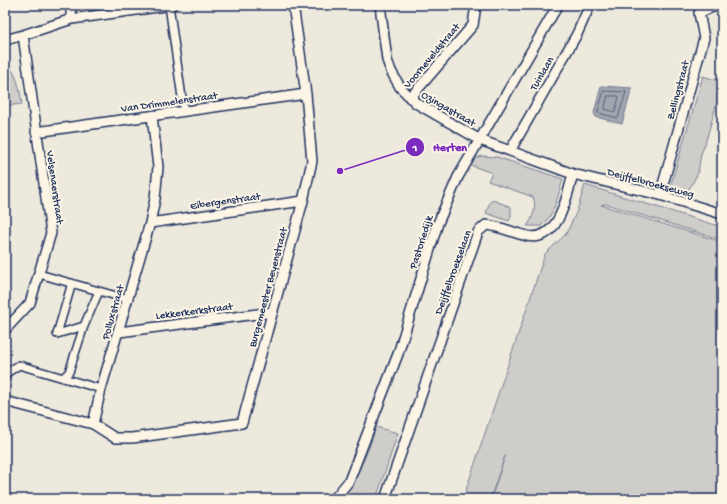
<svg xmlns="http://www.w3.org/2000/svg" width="727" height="504" viewBox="0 0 727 504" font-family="'Gochi Hand',sans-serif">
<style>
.green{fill:#cfcdca;stroke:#757e94}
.water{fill:#a2a7af;stroke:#6c778f}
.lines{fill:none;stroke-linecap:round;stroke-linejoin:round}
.shore{stroke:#515f7e;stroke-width:1}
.pedestrian-casing{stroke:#1b2f5e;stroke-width:10}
.minor-casing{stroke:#1b2f5e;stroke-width:12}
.pedestrian{stroke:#fcf5e5;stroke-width:7}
.minor{stroke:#fcf5e5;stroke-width:9}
.labels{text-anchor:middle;stroke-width:4;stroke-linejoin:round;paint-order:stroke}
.street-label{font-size:11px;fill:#1b2f5e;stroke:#fcf5e5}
.leader{fill:none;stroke:#7b2cbf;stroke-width:1.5}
.callout-dot{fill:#7b2cbf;stroke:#fcf5e5;stroke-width:1.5}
.mark-label{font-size:12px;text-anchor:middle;font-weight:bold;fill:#fff}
.callout-label{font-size:12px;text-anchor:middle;font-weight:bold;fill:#7b2cbf;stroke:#fcf5e5;stroke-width:4;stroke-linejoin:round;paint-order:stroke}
</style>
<rect width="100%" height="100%" fill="#eee9dd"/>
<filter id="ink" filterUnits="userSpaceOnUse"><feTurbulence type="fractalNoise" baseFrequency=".025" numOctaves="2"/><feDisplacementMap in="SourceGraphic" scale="8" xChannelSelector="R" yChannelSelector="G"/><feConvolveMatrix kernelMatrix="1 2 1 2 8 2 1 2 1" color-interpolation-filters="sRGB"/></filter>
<g filter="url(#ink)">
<path class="green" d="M5,61C18,75 19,86 22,104L5,106Z
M703,76L719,81L717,102L705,144L701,154L698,173L688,191L670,187Z
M482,156L497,157L563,179C558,195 555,215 541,226H527C533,219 537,206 533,197L488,181L492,173L470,165L476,158Z
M585,185L722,227V240L606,204L601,205L722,242V499H491L505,456L490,499H463L545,254L566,234L577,211Z
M493,200L511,207V216L509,221L486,213L490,202Z
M376,427L398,433L376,499H339C358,475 367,456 376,427Z"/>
<path class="water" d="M601,86L632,88L622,124L596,117L594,113Z"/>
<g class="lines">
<path class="shore" d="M604,91L626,92L618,118L598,113Z
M608,96H618L619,97L615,112L605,109Z"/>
<defs>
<path id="pedestrian" d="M169,5L184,112
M39,274L127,299
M72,283L57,334L84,326
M5,374L19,365L101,389
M63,378L69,372L84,326L99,291"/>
<path id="minor" d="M70,5L72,19
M380,5L387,60L391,71L400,87L416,103L480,140L573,174C567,196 559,243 527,236C513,233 500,226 486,225L478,232L385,499
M5,40L23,35L72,19L172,5
M410,98L473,25L476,5
M36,132L306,94
M510,151L577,34L590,5
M573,174L660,195L722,214
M660,195L704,38L699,13L710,8L722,5
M150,223L303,201
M5,330L30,303L51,233L23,35
M119,332L273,312
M5,374V376
M5,401L93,424L115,438H132L242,423L303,201L312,161L306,94L293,5
M93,424L101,389L150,223L155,199L158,167L152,116
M334,499L349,481L398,354L438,223L458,177L558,5"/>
</defs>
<use href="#pedestrian" class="pedestrian-casing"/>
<use href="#minor" class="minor-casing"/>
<use href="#pedestrian" class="pedestrian"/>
<use href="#minor" class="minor"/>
</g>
</g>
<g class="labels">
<g class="street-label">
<text transform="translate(431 55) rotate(-50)" y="4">Voorneveldstraat</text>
<text transform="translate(541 73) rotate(-60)" y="4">Tuinlaan</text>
<text transform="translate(677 90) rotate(-75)" y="4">Zellingstraat</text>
<text transform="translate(169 101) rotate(-8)" y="4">Van Drimmelenstraat</text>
<text transform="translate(449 108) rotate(30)" y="4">Ozingastraat</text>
<text transform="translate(651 182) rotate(15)" y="4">Deijffelbroekseweg</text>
<text transform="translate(56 187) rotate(82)" y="4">Velsenaerstraat</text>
<text transform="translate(225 200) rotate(-8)" y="4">Eibergenstraat</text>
<text transform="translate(420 242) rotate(-72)" y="4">Pastoriedijk</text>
<text transform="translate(452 272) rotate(-70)" y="4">Deijffelbroekselaan</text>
<text transform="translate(267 287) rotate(-75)" y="4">Burgemeester Beyenstraat</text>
<text transform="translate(194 310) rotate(-7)" y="4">Lekkerkerkstraat</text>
<text transform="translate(112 312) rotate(-74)" y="4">Polluxstraat</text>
</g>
</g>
<path class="leader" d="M340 171L415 147"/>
<g class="callout-dot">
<circle cx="340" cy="171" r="4"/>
<circle cx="415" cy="147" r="10"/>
</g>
<g class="mark-label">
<text x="415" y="151">1</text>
</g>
<g class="callout-label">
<text x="450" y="151">Herten</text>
</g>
<rect width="727" height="504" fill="none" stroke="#fcf5e5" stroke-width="20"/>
<rect x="10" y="10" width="707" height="484" fill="none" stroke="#1b2f5e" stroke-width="1.5" filter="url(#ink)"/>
</svg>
